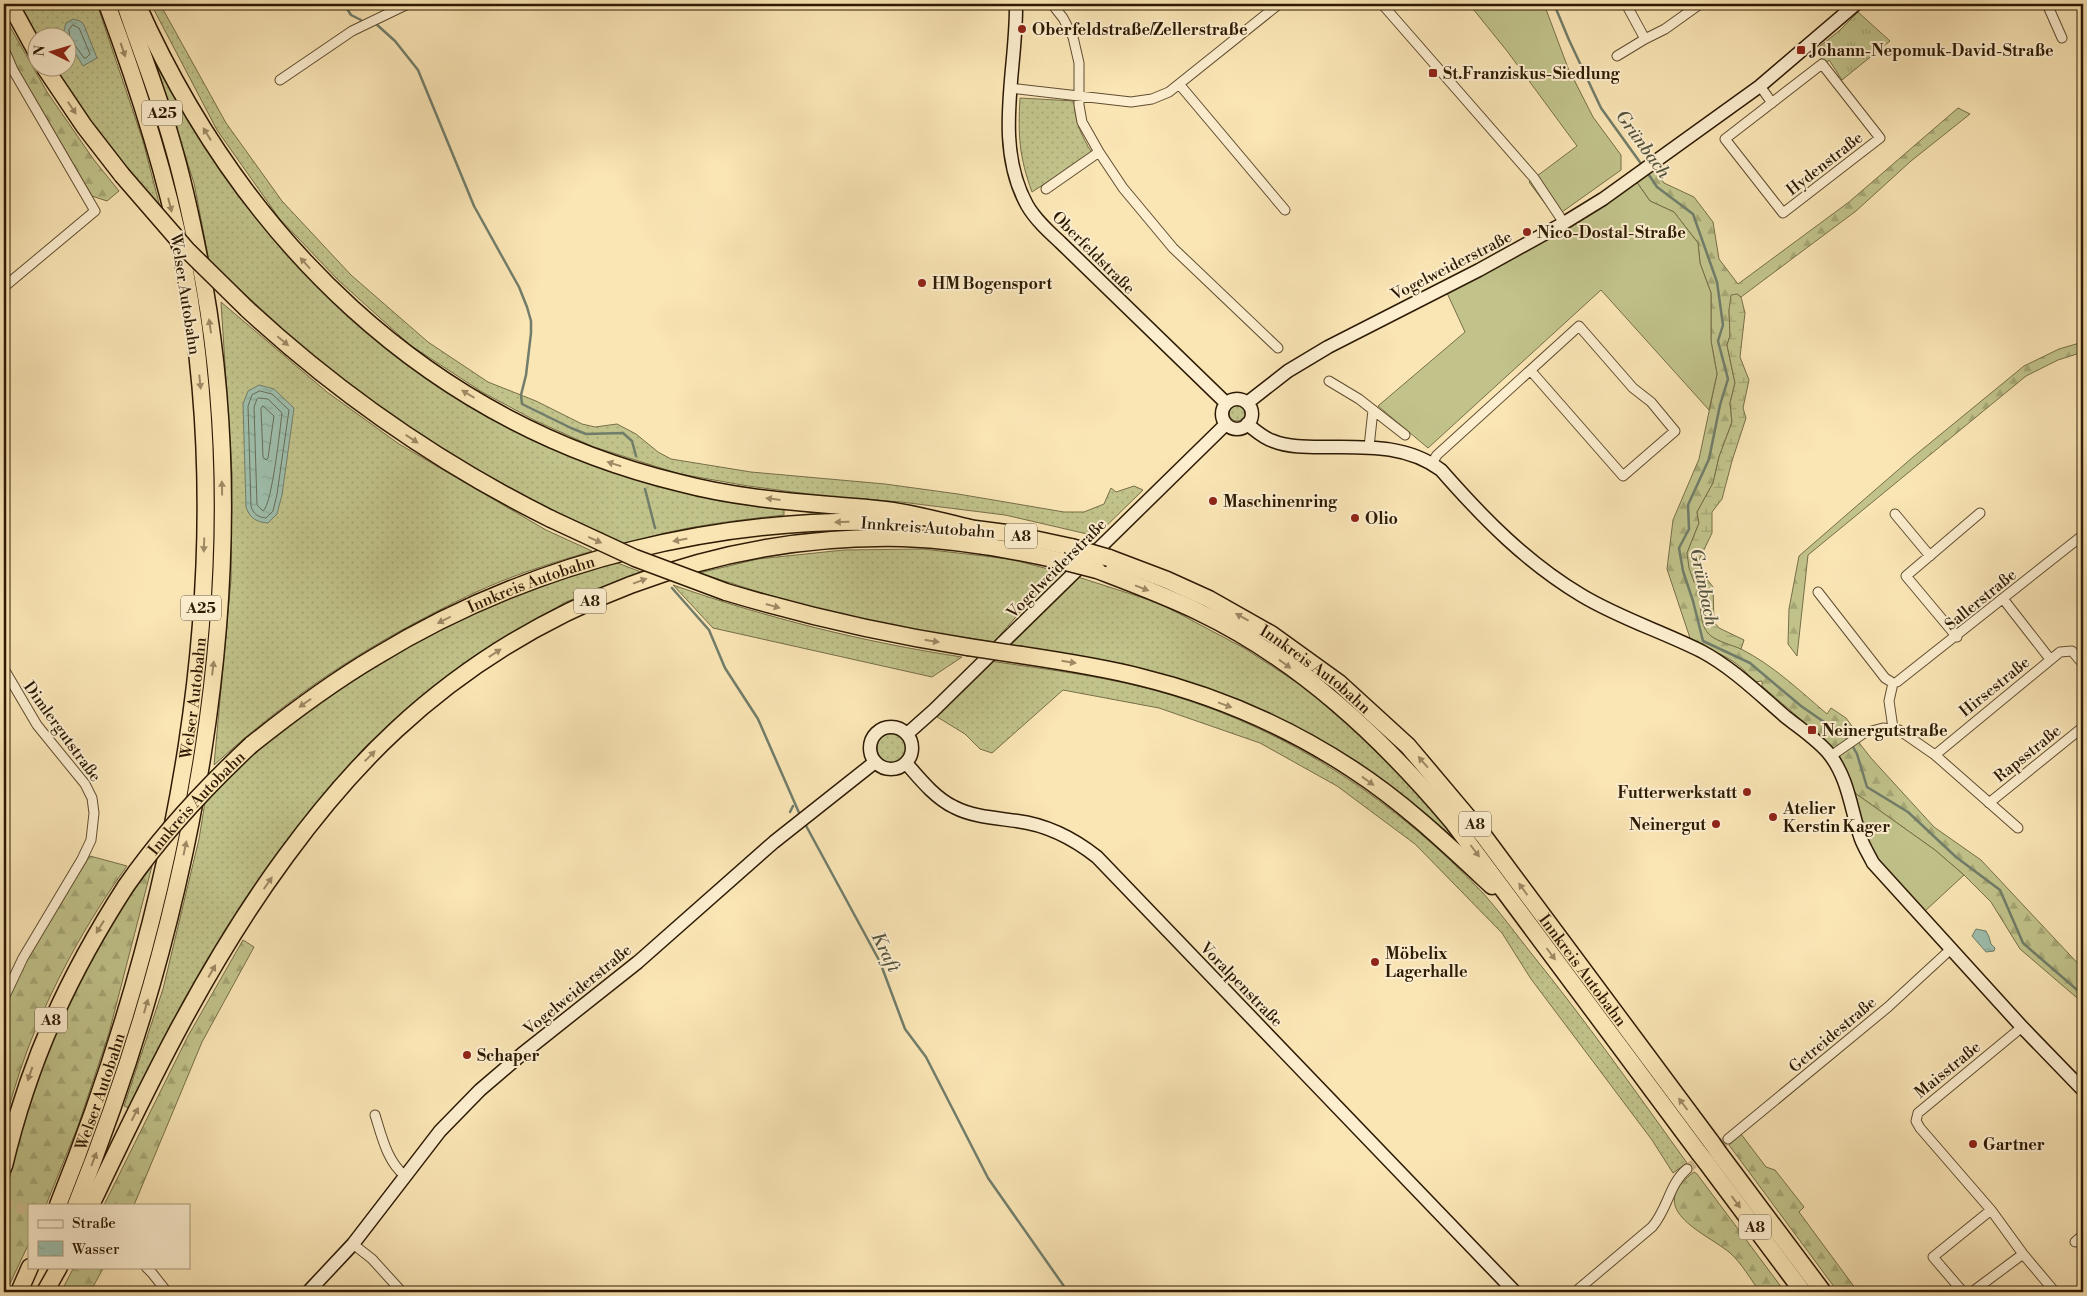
<svg xmlns="http://www.w3.org/2000/svg" width="2087" height="1296" viewBox="0 0 2087 1296" font-family="'Libre Bodoni',serif">
<style>
.grass{fill:url(#grass-dots);stroke:#776e47}
.forest{fill:url(#forest-firs);stroke:#776e47}
.wetland{fill:url(#wetland-marsh);stroke:#776e47}
.park{fill:url(#park-tufts);stroke:#776e47}
.garden{fill:#c1c38b;stroke:#776e47}
.water{fill:url(#water-ripples);stroke:#717d6a}
.lines{fill:none;stroke-linecap:round;stroke-linejoin:round}
.shore{stroke:#666c58;stroke-width:1}
.stream{stroke:#717d6a;stroke-width:2.5}
.street-tunnel{stroke:#d1bc91;stroke-width:9;stroke-dasharray:9 4.5;stroke-linecap:butt}
.street-casing{stroke:#604d30;stroke-width:11}
.secondary-casing{stroke:#2d1a03;stroke-width:15}
.highway-casing{stroke:#2d1a03;stroke-width:19}
.street{stroke:#fceecf;stroke-width:9}
.secondary{stroke:#fceecf;stroke-width:12}
.highway{stroke:#fae5b5;stroke-width:16}
.highway-bridge-casing{stroke:#2d1a03;stroke-width:19;stroke-linecap:butt}
.highway-bridge{stroke:#fae5b5;stroke-width:16}
.oneway{fill:#9e8a65}
.poi-dot{fill:#8f2418;stroke:#fceecf;stroke-width:2}
.labels{text-anchor:middle;stroke-width:4;stroke-linejoin:round;paint-order:stroke}
.shield{fill:#fceecf;stroke:#6b5a40;stroke-width:1}
.shield-label{font-size:15px;font-weight:bold;fill:#2d1a03}
.poi-label{font-size:16px;font-weight:bold;fill:#2d1a03;stroke:#fceecf;text-anchor:start}
.street-label{font-size:16px;fill:#2d1a03;stroke:#fceecf}
.water-label{font-size:18px;font-style:italic;fill:#55543f;stroke:#fceecf}
</style>
<defs>
<pattern id="grass-dots" width="8" height="8" patternUnits="userSpaceOnUse" patternTransform="scale(1.25)"><rect width="8" height="8" fill="#c1c38b"/><path d="M2 2h.1M6 6h.1" fill="none" stroke="#a6a776" stroke-width="1.8" stroke-linecap="round"/></pattern>
<pattern id="forest-firs" width="22" height="20" patternUnits="userSpaceOnUse" patternTransform="scale(1.25)"><rect width="22" height="20" fill="#c1c38b"/><path d="M5 1l3.5 6h-7zM16 11l3.5 6h-7z" fill="#a6a776"/></pattern>
<pattern id="wetland-marsh" width="20" height="14" patternUnits="userSpaceOnUse" patternTransform="scale(1.25)"><rect width="20" height="14" fill="#c1c38b"/><path d="M1 5h8M5 5V1M11 12h8M15 12V8" fill="none" stroke="#a6a776"/></pattern>
<pattern id="park-tufts" width="24" height="20" patternUnits="userSpaceOnUse" patternTransform="scale(1.25)"><rect width="24" height="20" fill="#c1c38b"/><path d="M3 7l-1-3M5 7V3M7 7l1-3M15 17l-1-3M17 17v-4M19 17l1-3" fill="none" stroke="#a6a776"/></pattern>
<pattern id="water-ripples" width="26" height="14" patternUnits="userSpaceOnUse" patternTransform="scale(1.25)"><rect width="26" height="14" fill="#9ebfae"/><path d="M2 4q2-2 4 0t4 0M15 11q2-2 4 0t4 0" fill="none" stroke="#88a494"/></pattern>
</defs>
<rect width="100%" height="100%" fill="#fae5b5"/>
<filter id="stains"><feTurbulence type="fractalNoise" baseFrequency=".004" numOctaves="4"/><feColorMatrix values="0 0 0 0 .2 0 0 0 0 .09 0 0 0 0 .02 0 0 0 .5 -.17"/></filter>
<radialGradient id="worn" r=".72"><stop offset=".6" stop-color="#630" stop-opacity="0"/><stop offset="1" stop-color="#630" stop-opacity=".3"/></radialGradient>
<path class="grass" d="M19,4H97L143,141L160,207L89,122L54,68H68V38H37Z
M151,4H160L226,123L282,201L351,275L428,342L488,382L536,401L582,424L595,427L617,424L636,434L658,452L671,459L751,472L885,484L958,494L1064,512H1084L1104,504L1111,488L1116,492L1134,486L1143,490L1096,536L1005,515L901,502L823,496L748,486L680,474L594,447L536,421L482,392L410,345L338,280L279,218L217,130Z
M159,60L196,130L241,198L303,272L360,324L455,396L536,440L638,480L719,501L784,510V515C730,521 677,527 625,544L555,512L470,466L395,419L320,363L209,261L194,183L155,62Z
M1020,98L1074,101C1075,122 1081,135 1092,153L1032,192C1019,156 1018,136 1020,98Z
M221,302L327,392L399,444L546,530L592,551C570,558 548,564 526,572C494,583 462,598 432,614C350,656 282,703 214,765L231,580L232,473Z
M1229 413a8 8 0 1 1 16 0a8 8 0 1 1-16 0Z
M923,549L1010,559L1056,571L994,642L895,627L806,607L699,573L758,559L844,550Z
M615,562L641,572L566,602L491,645L430,690L362,750L288,840L234,918L173,1020L129,1108L124,1106L163,989L199,839L205,802L257,751L333,691L421,639L491,605L579,573Z
M1078,577L1159,603L1244,648L1316,695L1379,752L1428,804L1451,833L1447,836L1392,789L1135,668L1010,645Z
M673,585C767,618 863,642 962,657L932,677L713,628Z
M990,661C1051,670 1112,677 1171,695C1291,731 1398,803 1483,893C1500,912 1515,933 1531,953C1586,1021 1636,1092 1687,1163L1673,1173L1652,1140L1531,979L1502,933L1415,844L1337,786L1260,743L1159,708L1063,690L992,753L980,749L965,734L934,715Z
M877 748a15 15 0 1 1 30 0a15 15 0 1 1-30 0Z"/>
<path class="forest" d="M4,16L47,92L94,160L119,191L107,201L92,196L15,64L4,40Z
M1958,108L1970,114L1911,161L1856,211L1741,297L1737,294L1729,310L1730,336L1727,345L1735,383L1730,403L1732,422L1719,457L1713,483L1697,512L1699,523L1687,553L1694,582L1702,590C1700,605 1699,622 1710,634C1716,642 1732,644 1741,649C1773,665 1800,691 1827,714L1831,708L1846,718L1854,729L1860,744L1871,758L1934,827L1981,860L2083,969V1003L2020,949L1991,902L1964,875L1935,850L1855,793C1840,747 1797,717 1762,686V681L1755,682C1748,677 1745,669 1738,665C1724,654 1707,649 1691,641L1667,569L1673,520L1699,459L1717,374L1711,341V293L1700,263L1698,243L1674,212L1650,201L1636,181L1654,169L1664,183L1694,197L1713,222L1719,259L1738,284L1849,202Z
M2083,342V352L2058,360L2026,376L1808,555L1797,656L1788,644L1789,609L1799,556L1913,457L2024,366L2059,349Z
M90,856L127,866C86,923 52,985 27,1051C18,1075 11,1100 4,1124V1010L13,987L41,932Z
M152,866L109,1033L78,1126L46,1205H29V1243L6,1292H4V1203L20,1133L36,1079L82,971L115,916Z
M243,940L254,947L202,1042L134,1205H104L188,1036Z
M1741,1134L1766,1167L1775,1170L1804,1207L1799,1212L1858,1292H1838L1729,1145Z
M1694,1172L1697,1174L1785,1292H1760C1751,1280 1741,1262 1729,1252C1702,1231 1644,1209 1694,1172Z
M74,1267H104L90,1292H61Z"/>
<path class="wetland" d="M1737,294L1741,297L1745,313L1740,357L1749,380L1743,408L1746,418L1732,461L1722,499L1712,512V533L1699,560L1703,574L1713,587L1714,622L1719,628L1744,640L1741,649C1732,645 1719,642 1711,636C1698,626 1701,604 1702,590L1694,582L1689,568L1687,553L1699,523L1697,512L1713,483L1719,457L1732,422L1730,403L1735,383L1727,345L1730,336L1729,310L1731,295Z"/>
<path class="park" d="M1858,12L1890,41L1842,80L1829,60L1825,64L1815,50L1839,31Z"/>
<path class="garden" d="M1469,4H1544L1568,68L1593,117L1621,155V170L1555,217L1529,182L1577,146L1507,51Z
M1636,181L1650,201L1674,212L1698,243L1700,263L1711,293V341L1717,374L1709,410L1601,290L1428,448L1378,406L1465,332L1447,293Z
M1855,793L1935,850L1964,875L1925,911L1878,859L1866,838Z"/>
<path class="water" d="M73,19L80,21L84,25L97,58L83,66L68,41V38L63,34L66,23Z
M259,385L274,389L294,408L282,495L277,514L268,523C257,522 250,519 246,507L243,404L248,391Z
M1976,929L1986,931L1989,937L1991,944L1995,948L1994,951L1986,952L1972,936Z"/>
<g class="lines">
<path class="shore" d="M73,25L79,28L90,54L86,58H84L70,38L69,30Z
M260,391L272,394L289,410L277,494L273,511L266,518C258,517 253,514 251,506L248,406L252,395Z
M259,398L268,399L282,413C280,429 272,505 263,511L257,505L254,407L257,399Z
M263,406L274,416L268,458L266,460L263,457L261,409Z"/>
<path class="stream" d="M344,4L351,15L361,20
M1554,4L1569,40L1601,108L1642,165
M375,23L395,41L418,70L474,206L519,287L527,307L531,321V333L526,375L521,395L522,404L571,428L586,434L623,433L632,441L636,456
M1647,172L1657,187L1693,214L1717,282L1723,325L1718,341L1728,379L1720,405L1709,459L1688,505L1689,529L1679,548L1683,571L1693,601L1703,641L1750,663L1801,706L1850,740
M645,489L655,528
M672,588L709,630L725,668L758,719L800,815
M1852,745L1857,754L1867,787L1908,812L1956,857L2000,890L2023,943L2083,995
M790,812L793,806
M804,822L880,962L905,1029L926,1057L988,1178L1068,1292"/>
<path class="street-tunnel" d="M1687,1169L1728,1139
M4,1202L29,1212"/>
<defs>
<path id="street" d="M1052,4L1063,18L1073,37L1079,63V105L1082,122L1099,152L1123,188L1173,248L1278,348
M1382,4L1534,178L1564,223
M1626,4L1645,39L1665,29L1700,4
M2047,4L2062,38
M4,49L13,70L95,211L4,287
M1617,56L1645,39
M1822,64L1880,138L1783,213L1725,139Z
M280,80L352,31L408,4
M1179,84L1285,210
M1760,86L1772,103
M1010,88L1131,102L1152,99L1169,92L1279,4
M1046,189L1099,152
M1329,381L1359,399L1405,435
M1369,447L1373,410
M1432,463L1437,455L1579,326L1633,388L1651,402L1675,431L1623,476L1531,371
M1895,514L1930,556
M1818,592L1885,678L1893,683L1897,682L2083,535
M2004,600L2050,659
M1957,637L1906,576L1980,513
M4,669L37,725L85,784L92,798L94,813L91,840L82,859L23,958L4,998
M1893,728L1889,701L1893,683
M1935,755L2060,652L2072,651L2083,664
M1831,756L1864,733L1883,728L1899,730L1935,755L2018,828
M1989,803L2083,727
M2022,1027L1918,1113L1916,1121L1920,1128L1991,1210L2023,1254L2055,1292
M375,1115C382,1137 387,1161 405,1176
M1728,1139L1888,1007L1952,948
M2075,1242L2083,1235
M353,1244L372,1259L402,1292
M146,1267L152,1273L167,1292
M1575,1292L1652,1227C1668,1209 1669,1184 1687,1169
M1963,1292L1933,1257L1991,1210
M1972,1292L2023,1254"/>
<path id="secondary" d="M1016,4C1017,70 993,143 1027,205C1035,219 1048,231 1060,242L1226,403
M1222 414a15 15 0 1 1 30 0a15 15 0 1 1-30 0Z
M1247,403L1288,371L1328,347L1479,270L1564,223L1603,199L1760,86L1856,4
M1247,424C1255,430 1263,438 1273,441C1288,447 1306,447 1322,447C1364,447 1406,444 1441,470C1483,518 1526,562 1581,595C1619,618 1661,631 1701,651C1733,668 1760,695 1787,718C1801,729 1819,741 1830,755C1849,780 1851,811 1861,839C1864,847 1869,855 1873,863L2022,1027L2083,1090
M870 748a21 21 0 1 1 42 0a21 21 0 1 1-42 0Z
M907,734L934,710L1226,424
M906,763C920,779 935,798 954,807C973,817 996,818 1017,821C1048,825 1073,838 1097,857L1515,1292
M308,1292L353,1244L440,1131L480,1090L522,1054L638,962L774,842L875,762"/>
<g id="highway">
<path d="M10,4L38,55"/>
<path d="M137,4C242,239 425,421 680,483C729,496 780,501 830,505C851,507 873,508 893,511C919,515 945,522 970,528"/>
<path d="M45,68L84,126L122,175"/>
<path d="M247,309C338,393 440,464 551,519"/>
<path d="M960,527L1006,533L1071,547"/>
<path id="s1" d="M1109,558L1167,580L1209,599L1271,634L1339,683L1408,746L1483,835L1712,1143"/>
<path d="M1097,570C1131,583 1166,596 1199,612C1299,660 1381,737 1452,821L1699,1153"/>
<path d="M726,592C806,616 885,634 968,647"/>
<path d="M1021,655C1061,661 1101,667 1140,677C1214,695 1288,727 1352,769C1403,802 1447,844 1492,886"/>
<path id="s2" d="M251,745C291,713 331,683 375,657C533,560 726,513 911,523"/>
<path d="M1719,1153L1823,1292"/>
<path d="M1706,1162L1803,1292"/>
<path d="M4,1166C29,1061 68,976 126,886"/>
<path id="s3" d="M58,1205C175,913 242,584 185,271C168,180 139,90 107,4"/>
<path d="M76,1205C190,920 258,589 204,284C195,235 185,186 171,139C158,93 140,49 125,4"/>
<path d="M91,1205C148,1085 207,963 286,856C319,811 355,768 396,730C533,603 716,534 903,538C957,540 1010,549 1062,561"/>
<path d="M19,1292L30,1267"/>
<path d="M45,1292L59,1267"/>
</g>
</defs>
<use href="#street" class="street-casing"/>
<use href="#secondary" class="secondary-casing"/>
<use href="#highway" class="highway-casing"/>
<use href="#street" class="street"/>
<use href="#secondary" class="secondary"/>
<use href="#highway" class="highway"/>
<defs>
<g id="highway-bridge">
<path d="M122,175L187,250L247,309"/>
<path d="M551,519L635,558L726,592"/>
<path d="M1071,547L1109,558"/>
<path d="M1062,561L1097,570"/>
<path d="M968,647L1021,655"/>
<path id="s4" d="M126,886C162,834 205,788 251,745"/>
<path d="M1712,1143L1719,1153"/>
<path d="M1699,1153L1706,1162"/>
</g>
</defs>
<use href="#highway-bridge" class="highway-bridge-casing"/>
<use href="#highway-bridge" class="highway-bridge"/>
</g>
<defs><path id="oneway-solid" d="M-6-.8H1V-3.2L6.5 0L1 3.2V.8H-6Z" transform="scale(1.25)"/></defs>
<g class="oneway">
<use href="#oneway-solid" transform="translate(123 50) rotate(71)"/>
<use href="#oneway-solid" transform="translate(72 108) rotate(56)"/>
<use href="#oneway-solid" transform="translate(207 134) rotate(-122)"/>
<use href="#oneway-solid" transform="translate(170 205) rotate(76)"/>
<use href="#oneway-solid" transform="translate(305 263) rotate(-132)"/>
<use href="#oneway-solid" transform="translate(210 326) rotate(-98)"/>
<use href="#oneway-solid" transform="translate(283 341) rotate(40)"/>
<use href="#oneway-solid" transform="translate(200 382) rotate(84)"/>
<use href="#oneway-solid" transform="translate(468 394) rotate(-149)"/>
<use href="#oneway-solid" transform="translate(412 439) rotate(33)"/>
<use href="#oneway-solid" transform="translate(614 464) rotate(-162)"/>
<use href="#oneway-solid" transform="translate(222 488) rotate(-91)"/>
<use href="#oneway-solid" transform="translate(773 499) rotate(-173)"/>
<use href="#oneway-solid" transform="translate(842 522) rotate(178)"/>
<use href="#oneway-solid" transform="translate(595 540) rotate(24)"/>
<use href="#oneway-solid" transform="translate(680 540) rotate(169)"/>
<use href="#oneway-solid" transform="translate(204 545) rotate(92)"/>
<use href="#oneway-solid" transform="translate(640 581) rotate(-20)"/>
<use href="#oneway-solid" transform="translate(1142 588) rotate(21)"/>
<use href="#oneway-solid" transform="translate(773 606) rotate(16)"/>
<use href="#oneway-solid" transform="translate(1242 617) rotate(-151)"/>
<use href="#oneway-solid" transform="translate(444 620) rotate(153)"/>
<use href="#oneway-solid" transform="translate(932 641) rotate(9)"/>
<use href="#oneway-solid" transform="translate(495 653) rotate(-33)"/>
<use href="#oneway-solid" transform="translate(1069 662) rotate(9)"/>
<use href="#oneway-solid" transform="translate(1285 664) rotate(36)"/>
<use href="#oneway-solid" transform="translate(213 668) rotate(-83)"/>
<use href="#oneway-solid" transform="translate(305 703) rotate(145)"/>
<use href="#oneway-solid" transform="translate(1225 705) rotate(20)"/>
<use href="#oneway-solid" transform="translate(370 756) rotate(-45)"/>
<use href="#oneway-solid" transform="translate(1423 762) rotate(-131)"/>
<use href="#oneway-solid" transform="translate(1368 781) rotate(36)"/>
<use href="#oneway-solid" transform="translate(185 848) rotate(-78)"/>
<use href="#oneway-solid" transform="translate(1475 851) rotate(53)"/>
<use href="#oneway-solid" transform="translate(268 883) rotate(-55)"/>
<use href="#oneway-solid" transform="translate(1523 889) rotate(-126)"/>
<use href="#oneway-solid" transform="translate(100 927) rotate(122)"/>
<use href="#oneway-solid" transform="translate(1551 954) rotate(53)"/>
<use href="#oneway-solid" transform="translate(212 971) rotate(-60)"/>
<use href="#oneway-solid" transform="translate(146 1006) rotate(-74)"/>
<use href="#oneway-solid" transform="translate(30 1074) rotate(109)"/>
<use href="#oneway-solid" transform="translate(1683 1104) rotate(-127)"/>
<use href="#oneway-solid" transform="translate(135 1114) rotate(-63)"/>
<use href="#oneway-solid" transform="translate(94 1159) rotate(-69)"/>
<use href="#oneway-solid" transform="translate(1736 1202) rotate(53)"/>
</g>
<g class="poi-dot">
<circle cx="1022" cy="29" r="5"/>
<rect x="1796" y="45" width="10" height="10" rx="2.5"/>
<rect x="1428" y="68" width="10" height="10" rx="2.5"/>
<circle cx="1527" cy="232" r="5"/>
<circle cx="922" cy="283" r="5"/>
<circle cx="1213" cy="501" r="5"/>
<circle cx="1355" cy="518" r="5"/>
<rect x="1807" y="725" width="10" height="10" rx="2.5"/>
<circle cx="1747" cy="792" r="5"/>
<circle cx="1773" cy="817" r="5"/>
<circle cx="1716" cy="824" r="5"/>
<circle cx="1375" cy="962" r="5"/>
<circle cx="467" cy="1055" r="5"/>
<circle cx="1973" cy="1144" r="5"/>
</g>
<g class="labels">
<g class="shield">
<rect x="142" y="100.5" width="40" height="25" rx="4"/>
<rect x="1005" y="523.5" width="32" height="25" rx="4"/>
<rect x="574" y="588.5" width="32" height="25" rx="4"/>
<rect x="181" y="595.5" width="40" height="25" rx="4"/>
<rect x="1459" y="811.5" width="32" height="25" rx="4"/>
<rect x="35" y="1007.5" width="32" height="25" rx="4"/>
<rect x="1739" y="1214.5" width="32" height="25" rx="4"/>
</g>
<g class="shield-label">
<text x="162" y="118">A25</text>
<text x="1021" y="541">A8</text>
<text x="590" y="606">A8</text>
<text x="201" y="613">A25</text>
<text x="1475" y="829">A8</text>
<text x="51" y="1025">A8</text>
<text x="1755" y="1232">A8</text>
</g>
<g class="poi-label">
<text x="1032" y="35">Oberfeldstraße/Zellerstraße</text>
<text x="1811" y="56">Johann-Nepomuk-David-Straße</text>
<text x="1443" y="79">St.Franziskus-Siedlung</text>
<text x="1537" y="238">Nico-Dostal-Straße</text>
<text x="932" y="289">HM Bogensport</text>
<text x="1223" y="507">Maschinenring</text>
<text x="1365" y="524">Olio</text>
<text x="1822" y="736">Neinergutstraße</text>
<text x="1737" y="798" text-anchor="end">Futterwerkstatt</text>
<text x="1783" y="814">Atelier<tspan x="1783" dy="18">Kerstin Kager</tspan></text>
<text x="1706" y="830" text-anchor="end">Neinergut</text>
<text x="1385" y="959">Möbelix<tspan x="1385" dy="18">Lagerhalle</tspan></text>
<text x="477" y="1061">Schaper</text>
<text x="1983" y="1150">Gartner</text>
</g>
<g class="street-label">
<text transform="translate(1824 163) rotate(-38)" y="6">Hydenstraße</text>
<text transform="translate(1094 252) rotate(45)" y="6">Oberfeldstraße</text>
<text transform="translate(1451 265) rotate(-27)" y="6">Vogelweiderstraße</text>
<text transform="translate(186 294) rotate(81)" y="6">Welser Autobahn</text>
<text transform="translate(928 527) rotate(4)" y="6">Innkreis Autobahn</text>
<text transform="translate(1056 568) rotate(-45)" y="6">Vogelweiderstraße</text>
<text dy="6" stroke="none"><textPath href="#s2" startOffset="325">Innkreis Autobahn</textPath></text>
<text transform="translate(1980 599) rotate(-39)" y="6">Sallerstraße</text>
<text dy="6" stroke="none"><textPath href="#s1" startOffset="236">Innkreis Autobahn</textPath></text>
<text transform="translate(1994 686) rotate(-39)" y="6">Hirsestraße</text>
<text dy="6" stroke="none"><textPath href="#s3" startOffset="526">Welser Autobahn</textPath></text>
<text transform="translate(63 731) rotate(54)" y="6">Dimlergutstraße</text>
<text transform="translate(2027 753) rotate(-39)" y="6">Rapsstraße</text>
<text dy="6" stroke="none"><textPath href="#s4" startOffset="109">Innkreis Autobahn</textPath></text>
<text dy="6" stroke="none"><textPath href="#s1" startOffset="641">Innkreis Autobahn</textPath></text>
<text transform="translate(1242 984) rotate(46)" y="6">Voralpenstraße</text>
<text transform="translate(577 989) rotate(-39)" y="6">Vogelweiderstraße</text>
<text transform="translate(1832 1034) rotate(-40)" y="6">Getreidestraße</text>
<text transform="translate(1947 1069) rotate(-39)" y="6">Maisstraße</text>
<text dy="6" stroke="none"><textPath href="#s3" startOffset="121">Welser Autobahn</textPath></text>
</g>
<g class="water-label">
<text transform="translate(1643 144) rotate(54)" y="6">Grünbach</text>
<text transform="translate(1704 587) rotate(78)" y="6">Grünbach</text>
<text transform="translate(886 952) rotate(64)" y="6">Kraft</text>
</g>
</g>
<rect width="2087" height="1296" fill="none" stroke="#fae5b5" stroke-width="20"/>
<rect x="5" y="5" width="2077" height="1286" fill="none" stroke="#2d1a03" stroke-width="2.5"/>
<rect x="10" y="10" width="2067" height="1276" fill="none" stroke="#2d1a03"/>
<rect x="28" y="1204" width="162" height="65" fill="#fceecf" stroke="#a9997d"/>
<rect x="38" y="1220" width="25" height="8" fill="#fceecf" stroke="#a9997d"/>
<text x="72" y="1228" font-size="15" fill="#2d1a03">Straße</text>
<rect x="38" y="1241" width="25" height="15" fill="url(#water-ripples)" stroke="#a9997d"/>
<text x="72" y="1254" font-size="15" fill="#2d1a03">Wasser</text>
<g transform="translate(52 52) rotate(275)"><circle r="24" fill="#fceecf" stroke="#a9997d"/>
<path d="M0-4L9 19L0 12L-9 19Z" fill="#8f2418"/>
<text y="-8" font-size="14" font-weight="bold" text-anchor="middle" fill="#2d1a03">N</text>
</g>
<rect width="100%" height="100%" filter="url(#stains)"/>
<rect width="100%" height="100%" fill="url(#worn)"/>
</svg>
